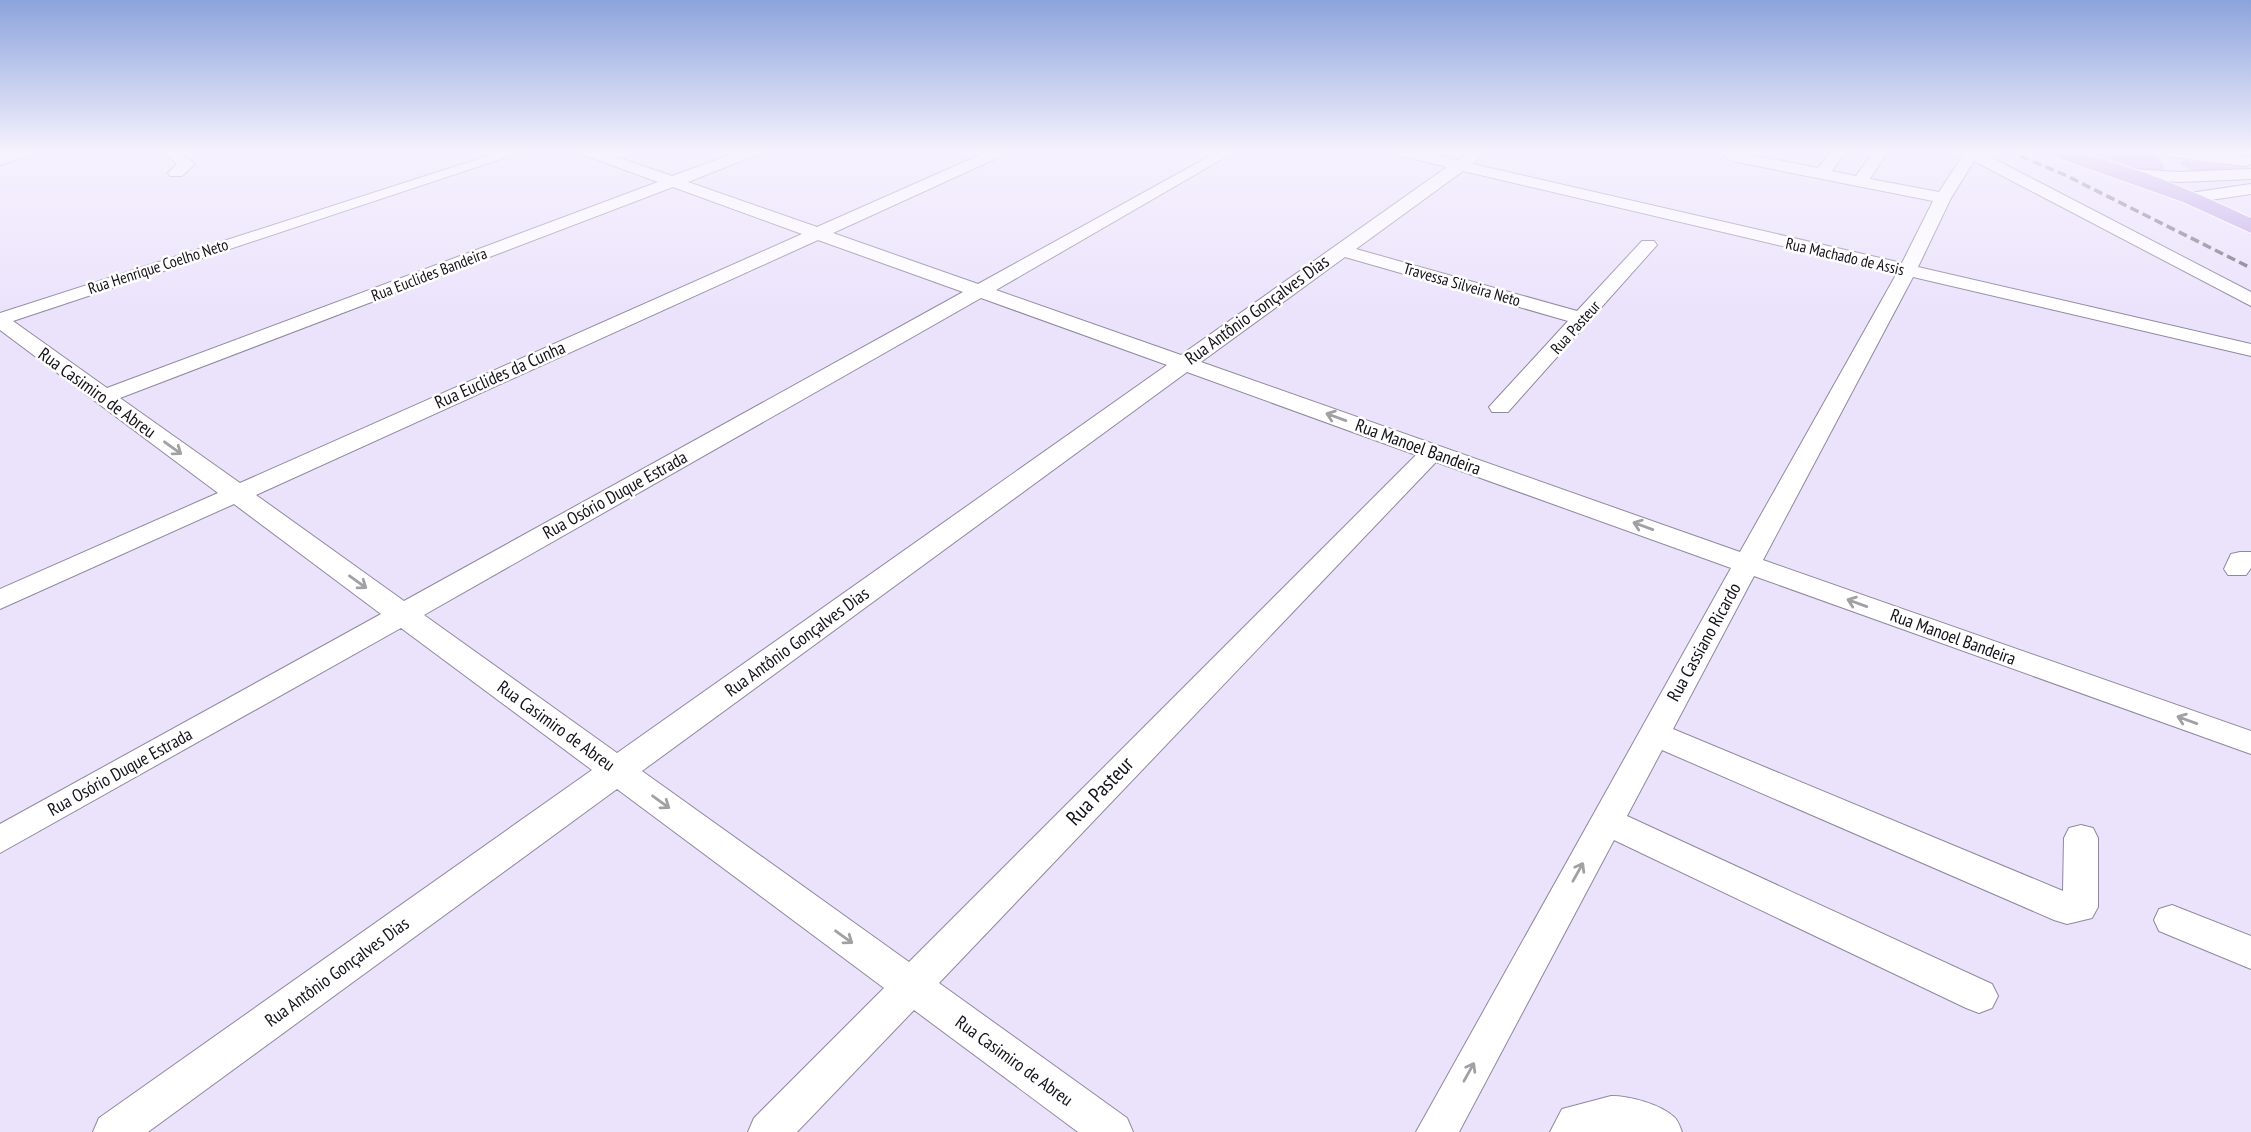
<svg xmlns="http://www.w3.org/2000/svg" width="2251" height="1132" viewBox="0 0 2251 1132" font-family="'PT Sans Narrow',sans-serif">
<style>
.green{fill:#c5aeed}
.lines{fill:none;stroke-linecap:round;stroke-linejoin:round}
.minor-casing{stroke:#90889f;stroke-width:2}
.major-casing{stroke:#fff;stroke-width:2}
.minor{fill:#fff;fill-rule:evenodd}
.major{fill:#c2aae6;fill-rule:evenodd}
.rail{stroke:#746f7f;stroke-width:3.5;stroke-dasharray:9 4.5;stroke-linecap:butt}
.oneway{stroke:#a1a0a3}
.labels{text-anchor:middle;stroke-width:5;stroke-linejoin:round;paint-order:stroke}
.far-street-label{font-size:16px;fill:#141119;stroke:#fff}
.street-label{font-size:18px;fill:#141119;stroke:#fff}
.near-street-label{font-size:21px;fill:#141119;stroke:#fff}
</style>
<rect width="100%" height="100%" fill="#ebe3fc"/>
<path class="green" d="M2070,151H2155L2165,169L2143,171Z
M2187,160L2250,168L2192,172L2179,162Z"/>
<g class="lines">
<defs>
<path id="minor" d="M19,151H44L0,165V155Z
M161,151H177L195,164L182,176H170L168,173L177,164Z
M503,151H525L13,321L107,388L658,182L581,154L579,151H599L672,176L741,151H761L759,154L688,182L817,227L989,151H1008L1006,154L833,233L978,284L1219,151H1236L996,290L1181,355L1447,167L1394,154L1392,151H1417L1457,160L1471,151H1487L1473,164L1902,263L1933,201L1732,161L1724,156L1732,151L1818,168L1832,151H1846L1832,171L1856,176L1874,151H1888L1870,179L1939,192L1963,155L1960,151H1979L2251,292V306L1974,161L1951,198L1918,267L2251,344V356L1913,277L1763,560L2251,731V754L1754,576L1673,729L2063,891L2064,838L2069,828L2081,825L2093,828L2098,838V907L2092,918L2067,924L2054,920L1662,750L1627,816L1992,984L1998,996L1992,1008L1979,1013L1966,1008L1614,840L1459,1132H1416L1731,568L1436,462L939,983L1127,1118L1133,1132H1078L914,1010L797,1132H748L754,1118L884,988L617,789L148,1132H93L99,1118L592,770L401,628L0,853V824L381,614L234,504L0,609V589L218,493L0,330V313ZM1463,171L1897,273L1740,552L1201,362L1345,257L1568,321L1489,407L1492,412H1508L1657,245L1654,241H1642L1577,311L1356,249ZM673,187L802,234L240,483L120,398ZM818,240L963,292L404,601L256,495ZM981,298L1167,365L617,753L424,615ZM1187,372L1416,455L909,962L642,771Z
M2159,151H2199L2245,156L2250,158L2251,164L2245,166L2167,156Z
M2116,168L2179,172L2251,169V179L2179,182L2110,176V170Z
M2251,184V194L2190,203L2182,198L2190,193Z
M2240,552H2251V568L2246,575H2228L2224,569L2231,554Z
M2172,905L2251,936V969L2159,931L2154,920L2159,909Z
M1611,1096C1630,1096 1660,1104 1674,1117C1678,1120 1680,1127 1682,1132H1550L1562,1109Z"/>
<path id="major" d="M2047,151C2096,147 2204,196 2251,218V233L2183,202L2050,155Z"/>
</defs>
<use href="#minor" class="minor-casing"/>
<use href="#major" class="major-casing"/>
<use href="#minor" class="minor"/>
<use href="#major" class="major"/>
<path class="rail" d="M2008,151L2065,175L2251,268"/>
</g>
<defs><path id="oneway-shaft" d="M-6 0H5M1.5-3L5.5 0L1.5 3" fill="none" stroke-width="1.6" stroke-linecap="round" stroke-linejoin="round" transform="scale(1.75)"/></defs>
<g class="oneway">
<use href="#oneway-shaft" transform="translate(1336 417) rotate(-160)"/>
<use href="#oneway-shaft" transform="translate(173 448) rotate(36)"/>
<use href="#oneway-shaft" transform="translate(1643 526) rotate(-160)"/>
<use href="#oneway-shaft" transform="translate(358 582) rotate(36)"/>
<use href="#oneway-shaft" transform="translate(1857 603) rotate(-160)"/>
<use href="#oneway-shaft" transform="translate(2187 720) rotate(-160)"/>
<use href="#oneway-shaft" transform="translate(661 802) rotate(36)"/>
<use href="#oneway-shaft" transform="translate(1578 872) rotate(-61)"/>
<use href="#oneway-shaft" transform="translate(844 937) rotate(36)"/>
<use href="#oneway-shaft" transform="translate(1469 1072) rotate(-61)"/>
</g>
<linearGradient id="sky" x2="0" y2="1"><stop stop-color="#8ca4dc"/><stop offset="0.49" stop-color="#f6f2fe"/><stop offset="1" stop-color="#f6f2fe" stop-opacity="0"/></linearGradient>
<rect width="2251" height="309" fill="url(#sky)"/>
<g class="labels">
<g class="far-street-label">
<text transform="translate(1845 256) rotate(13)" y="6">Rua Machado de Assis</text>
<text transform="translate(158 266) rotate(-18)" y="6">Rua Henrique Coelho Neto</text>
<text transform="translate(429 274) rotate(-21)" y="6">Rua Euclides Bandeira</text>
<text transform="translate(1462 284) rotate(16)" y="6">Travessa Silveira Neto</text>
<text transform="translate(1575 327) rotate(-48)" y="6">Rua Pasteur</text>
</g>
<g class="street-label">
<text transform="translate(1257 310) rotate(-36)" y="6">Rua Antônio Gonçalves Dias</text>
<text transform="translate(500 375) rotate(-24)" y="6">Rua Euclides da Cunha</text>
<text transform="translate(97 393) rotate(36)" y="6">Rua Casimiro de Abreu</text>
<text transform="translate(1418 447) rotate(20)" y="6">Rua Manoel Bandeira</text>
<text transform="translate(615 495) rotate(-29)" y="6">Rua Osório Duque Estrada</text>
<text transform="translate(1953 637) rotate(20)" y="6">Rua Manoel Bandeira</text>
<text transform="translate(797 642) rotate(-36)" y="6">Rua Antônio Gonçalves Dias</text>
<text transform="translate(1704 642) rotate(-61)" y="6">Rua Cassiano Ricardo</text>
<text transform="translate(556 726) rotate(36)" y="6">Rua Casimiro de Abreu</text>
<text transform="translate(120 772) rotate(-29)" y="6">Rua Osório Duque Estrada</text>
<text transform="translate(337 972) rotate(-36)" y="6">Rua Antônio Gonçalves Dias</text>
<text transform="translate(1014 1061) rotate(36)" y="6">Rua Casimiro de Abreu</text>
</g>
<g class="near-street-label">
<text transform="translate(1100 791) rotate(-46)" y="7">Rua Pasteur</text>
</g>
</g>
</svg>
